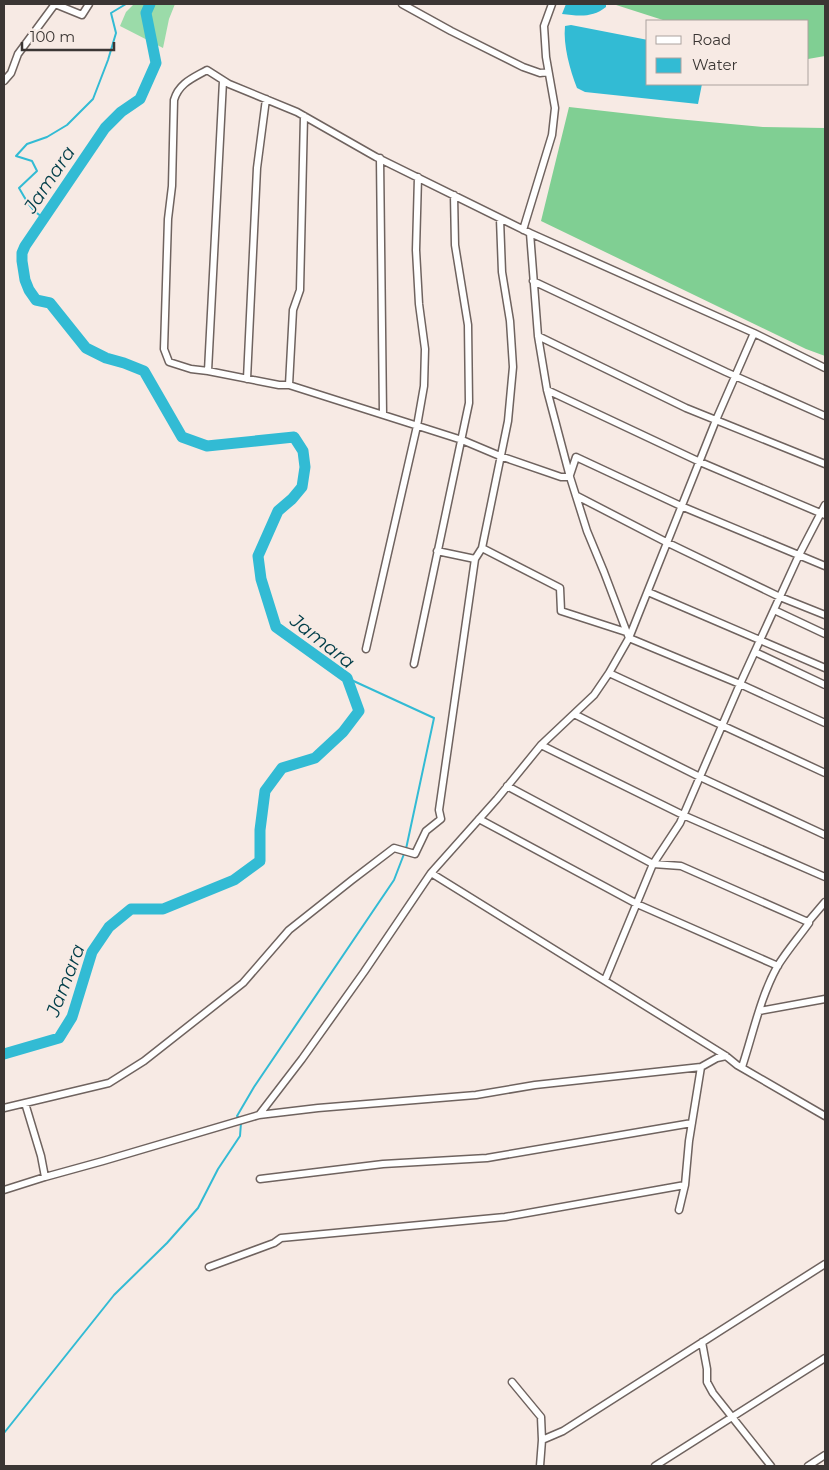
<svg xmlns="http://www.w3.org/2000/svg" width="829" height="1470" viewBox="0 0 829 1470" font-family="Montserrat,sans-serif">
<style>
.green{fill:#9bdba9}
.forest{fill:#80cf93}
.water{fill:#32bbd4}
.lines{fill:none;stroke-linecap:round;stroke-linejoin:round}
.stream{stroke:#32bbd4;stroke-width:2}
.river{stroke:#32bbd4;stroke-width:11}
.minor-casing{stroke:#6f635f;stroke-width:9}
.minor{stroke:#fff;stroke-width:6}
.labels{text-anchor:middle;stroke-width:4;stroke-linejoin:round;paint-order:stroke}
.water-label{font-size:19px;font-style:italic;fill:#003d48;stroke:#f7eae4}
</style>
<rect width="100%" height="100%" fill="#f7eae4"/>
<path class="green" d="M134,4H175L169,19L163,48L120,26L126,12Z"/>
<path class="forest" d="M613,4H825V56L808,59V21H666Z
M569,107L666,118L763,127L825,128V356L806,349L541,221Z"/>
<path class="water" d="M566,4H606V7C592,18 579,16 562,14Z
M571,25L648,40V84H702L698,104L585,92L577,88C570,70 563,45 565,26Z"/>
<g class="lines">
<path class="stream" d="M44,218C31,211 26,200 19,188L37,171L32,161L16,156L27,144L47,137L67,125L93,99L108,60L116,33L111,13L126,4
M347,678L434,718L406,849
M240,1119L237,1116L254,1087L394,880L404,854
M4,1433L114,1295L167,1243L198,1208L218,1169L240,1136L241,1123"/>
<path class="river" d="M4,1054L59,1038L72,1017L92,952L109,927L131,909H163L234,880L260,861V830L265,791L282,768L315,758L343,732L359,711L347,678L276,627L261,579L258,556L278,511L292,499L302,487L305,467L303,451L294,437L207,446L182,437L144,371L124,363L106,358L86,348L50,303L36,300L29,290L25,280L22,261V253L25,246L105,128L121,112L140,99L156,63L146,13L150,4"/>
<defs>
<path id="minor" d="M55,4L82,15L89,4
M402,4L451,31L523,67L540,73L548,72
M4,81L11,73L18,54L55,4
M223,81L208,371L279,385H289L462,440L500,456L561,477H570
M380,158L383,414
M523,230L552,135L555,108L546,57L544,26L552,4
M530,233L754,333
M533,281L726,372L825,416
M538,336L686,408L825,464
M825,368L754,333L716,420L629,638L740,684L825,723
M208,371L191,369L169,362L164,349L168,219L172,186L174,100C179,83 193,78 207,70L229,84L297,112L376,157L530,233L538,336L547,390L570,477L587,531L604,572L629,638L609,673L594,695L541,745L497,799L431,873L364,972L302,1059L259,1115
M247,379L257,168L266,99
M289,385L293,310L300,290L304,116
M547,390L700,462L825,515
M570,475L576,457L681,506L825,566
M577,496L666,542L780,597L825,615
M482,548L560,588L561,611L626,632
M437,551L475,559
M648,592L825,668
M774,610L825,634
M366,649L417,426L424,386L425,349L419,304L416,250L418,177
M755,652L825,685
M414,664L469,403L468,325L455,245L454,195
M609,673L825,773
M574,714L700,777L825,835
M541,745L683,815L825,877
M507,786L653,864L681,866L808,922L825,902
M479,819L637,904L778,966
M431,873L726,1056L737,1065L825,1116
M605,980L653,864L680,823L740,684L799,555L825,505
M759,1011L825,999
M742,1067C753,1034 760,998 777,967C786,952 799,937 809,923
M25,1103L41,1156L45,1177
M4,1108L109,1083L144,1061L243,983L289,930L352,880L394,848L415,854L426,831L441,819L439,810L475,559L482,548L508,421L513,367L510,321L502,272L500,219
M260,1179L383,1164L487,1158L692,1123
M4,1190L45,1177L103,1161L259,1115L318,1108L476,1095L535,1085L701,1067L717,1058L726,1056
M679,1210L685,1185L689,1141L701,1067
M209,1267L274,1243L281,1238L505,1217L685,1185
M702,1342L707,1369V1382L713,1393L771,1466
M512,1382L541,1417L542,1440L540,1466
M542,1440L563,1431L825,1264
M655,1466L825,1358
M808,1466L825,1455"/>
</defs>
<use href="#minor" class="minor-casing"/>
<use href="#minor" class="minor"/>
</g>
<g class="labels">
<g class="water-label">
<text transform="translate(49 179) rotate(-56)" y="7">Jamara</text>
<text transform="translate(323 641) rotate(38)" y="7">Jamara</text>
<text transform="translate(65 980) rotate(-69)" y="7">Jamara</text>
</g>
</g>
<rect width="829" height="1470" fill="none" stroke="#3b3634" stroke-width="10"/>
<rect x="646" y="20" width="162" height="65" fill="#f7eae4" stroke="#aca29e"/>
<rect x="656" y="36" width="25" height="8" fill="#ffffff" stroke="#aca29e"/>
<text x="692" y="45" font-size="15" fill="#3b3634">Road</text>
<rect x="656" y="58" width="25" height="15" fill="#32bbd4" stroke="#aca29e"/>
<text x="692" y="70" font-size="15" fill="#3b3634">Water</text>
<path d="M22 42v8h92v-8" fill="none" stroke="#3b3634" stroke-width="2.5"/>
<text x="30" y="42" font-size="15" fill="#3b3634" stroke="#f7eae4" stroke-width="4" paint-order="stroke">100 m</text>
</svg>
